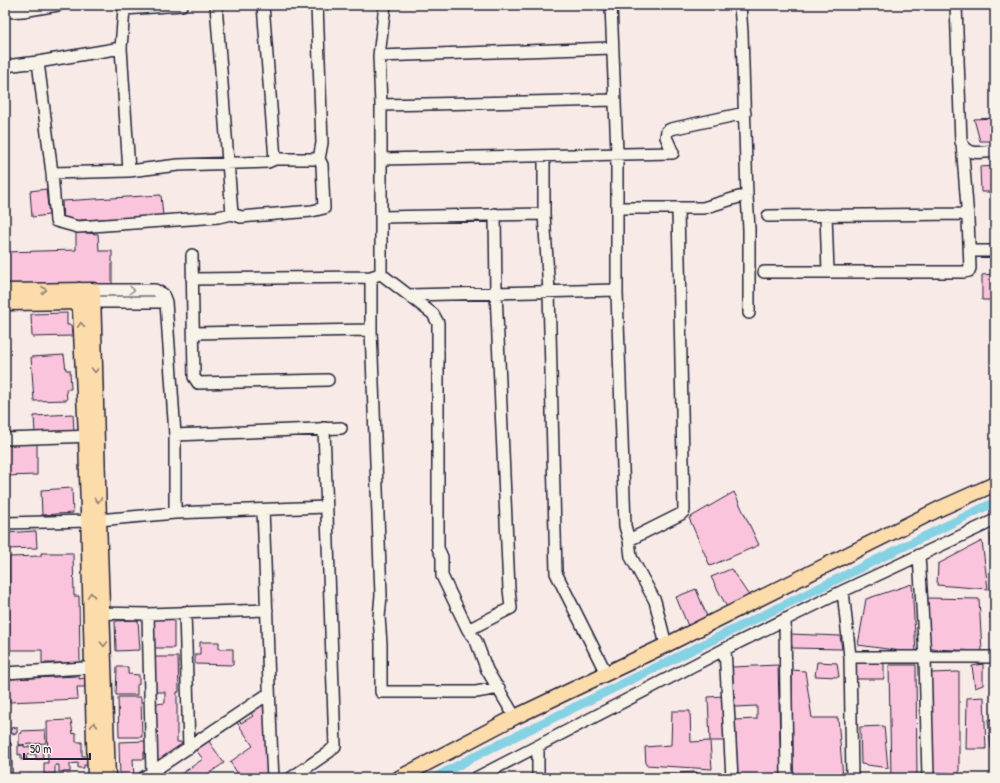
<svg xmlns="http://www.w3.org/2000/svg" width="1000" height="783" viewBox="0 0 1000 783" font-family="'Patrick Hand',sans-serif">
<style>
.lines{fill:none;stroke-linecap:round;stroke-linejoin:round}
.canal{stroke:#85d2e5;stroke-width:9}
.building{fill:#fbc4dd;stroke:#22223b}
.minor-casing{stroke:#22223b;stroke-width:14}
.major-casing{stroke:#22223b;stroke-width:17}
.minor{stroke:#f7f3e8;stroke-width:11}
.major{stroke:#fddcac;stroke-width:14}
.oneway{stroke:#907f74}
.oneway2{stroke:#97959a}
</style>
<rect width="100%" height="100%" fill="#f8eae6"/>
<filter id="ink" filterUnits="userSpaceOnUse"><feTurbulence type="fractalNoise" baseFrequency=".025" numOctaves="2"/><feDisplacementMap in="SourceGraphic" scale="8" xChannelSelector="R" yChannelSelector="G"/><feConvolveMatrix kernelMatrix="1 2 1 2 8 2 1 2 1" color-interpolation-filters="sRGB"/></filter>
<g filter="url(#ink)">
<g class="lines">
<path class="canal" d="M434,778L487,750L995,502"/>
</g>
<path class="building" d="M995,118V141H980L974,119Z
M995,166V192H981L980,167Z
M46,189L49,215L32,217L30,191Z
M161,195L163,216L63,221L62,201Z
M76,232L98,234L99,251H112V284L5,285V252L76,250Z
M995,274V300H982V275Z
M67,313V325H71L72,336L32,337L31,314Z
M64,355L66,370H70L71,389H66L67,400L34,401L31,357Z
M73,414L74,431L35,433L34,416Z
M37,444V475L5,476V445Z
M72,488L73,513L42,515L41,490Z
M734,492L759,545L710,566L689,518Z
M36,531L37,548L5,549V533Z
M995,533V562H992L990,534Z
M982,541L988,589L937,585L938,564Z
M41,553H73L74,596H79L80,663H42V650H10L9,557L41,556Z
M731,569L752,600L729,611L711,577Z
M995,572V619L990,618L993,573Z
M912,584L916,653L858,645L866,599Z
M696,589L708,619L688,626L676,597Z
M927,598L979,599L982,651L930,649Z
M152,619H174V648H152Z
M138,620L140,650L116,651L115,621Z
M790,634L840,636L842,649L792,648Z
M200,642H219V649H233V665L195,664V654H200Z
M154,657H178L179,692H177V742H181L182,746L155,764V704L165,703V692H153Z
M884,661V679H856L854,662Z
M817,662L837,663L839,677L815,676Z
M983,664V685L975,688L972,666Z
M778,665L781,778H738L735,720L757,719V706L735,707L732,667Z
M889,665H916L917,778H891Z
M117,667H128V674L139,675V684L137,685V695H116Z
M792,670L805,671L812,718H838L843,778H793Z
M959,672V774L933,772L931,673Z
M79,676V679L85,678V687H77L78,699L9,702L8,679Z
M723,696L725,741H710L708,697Z
M118,697H141L142,737H119Z
M984,697L986,749H966L967,698Z
M265,702L267,778H241L230,762L253,746L236,721L238,720L241,723L253,716L250,712Z
M672,711H690L691,742L710,741L712,769L646,765L645,747L671,745Z
M995,719V749L991,748L988,720Z
M71,720L73,734L76,733V742H82V756H88V765H84V768H78V763L70,764V772H59V765H55V774H44V763H48L47,721Z
M884,726L888,768L861,764L860,727Z
M17,727V733L11,734V728Z
M45,730L46,743L19,745V734L22,733L21,731Z
M208,740L224,763L202,778H175L203,759L195,749Z
M146,741L147,752H144V759H133L134,777L131,778H120L119,742Z
M24,745V747L42,746L43,759H36V754L26,755L27,759L21,760V754L18,755V746Z
M697,772L698,778H648V774Z
M33,775V778H20V776Z
M68,775L72,776L74,778H64Z"/>
<g class="lines">
<defs>
<path id="minor" d="M123,5L124,9L121,48L129,171
M216,5L232,214
M263,5L275,159
M385,5L379,56L381,105V274L433,314L438,323V548L442,557V576L468,630L476,641L487,670L515,717
M611,5L617,152V293L625,526L629,540L631,557L655,601L666,645
M740,5L742,33L747,196L749,229V313
M956,5L961,142C969,157 981,152 995,151
M124,9L182,5
M5,12L23,11L58,5
M379,56L612,48
M38,62L52,173L56,221L78,227L218,217L232,214L241,217L312,211L324,208L322,165L319,159L322,143L317,5
M5,66L38,62L121,48
M381,105L614,100
M962,143L968,219
M544,156V214L549,291L556,573L606,673
M381,159L673,153L666,137L667,131L671,129L745,113
M52,173L129,171L178,165L268,162L275,159H319
M617,208H703L739,197L747,196
M826,215L828,272
M381,217L544,214
M970,251H995
M192,255L194,377L198,383L328,380
M764,272H964L969,271L970,268L968,219L966,216L963,214L768,216
M371,277V330L381,595L379,617L381,644V692H476L499,688
M192,279L371,277L377,275
M93,290H155L163,294L166,302L175,435V513
M409,295L617,290
M94,302H166
M194,333L371,330
M175,435L341,428
M5,439L94,436
M263,511C267,600 268,689 273,778
M5,523L88,521L175,513L326,507
M629,540L681,514L684,511L678,209
M919,555L925,657L928,778
M843,591L850,657L852,778
M185,612L189,748
M94,613L148,614L267,610
M148,614L152,773
M785,619L787,778
M468,630L511,608L509,589L496,292L495,214
M725,649L732,778
M850,657H995
M5,673L100,667
M5,746L6,778
M538,747V778
M143,778L268,694
M291,778L329,752L335,746L324,428
M476,778L725,649L843,591L995,520"/>
<path id="major" d="M79,290L86,436L95,778
M5,291L93,290L99,520L108,778
M5,303L89,302
M399,778L515,717L666,645L939,509L995,484"/>
</defs>
<use href="#minor" class="minor-casing"/>
<use href="#major" class="major-casing"/>
<use href="#minor" class="minor"/>
<use href="#major" class="major"/>
</g>
<defs><path id="oneway-chevron" d="M-2-3.5L2.5 0L-2 3.5" fill="none" stroke-width="1.6" stroke-linecap="round" stroke-linejoin="round"/></defs>
<g class="oneway">
<use href="#oneway-chevron" transform="translate(44 290) rotate(-1)"/>
<use href="#oneway-chevron" transform="translate(81 325) rotate(-93)"/>
<use href="#oneway-chevron" transform="translate(95 370) rotate(89)"/>
<use href="#oneway-chevron" transform="translate(98 500) rotate(89)"/>
<use href="#oneway-chevron" transform="translate(91 595) rotate(-92)"/>
<use href="#oneway-chevron" transform="translate(104 644) rotate(88)"/>
<use href="#oneway-chevron" transform="translate(94 725) rotate(-91)"/>
</g>
<use class="oneway2" href="#oneway-chevron" transform="translate(132 290) rotate(1)"/>
</g>
<rect width="1000" height="783" fill="none" stroke="#f7f3e8" stroke-width="20"/>
<rect x="10" y="10" width="980" height="763" fill="none" stroke="#22223b" stroke-width="1.5" filter="url(#ink)"/>
<path d="M24 753v6h66v-6" fill="none" stroke="#22223b" stroke-width="2"/>
<text x="30" y="753" font-size="12" fill="#22223b" stroke="#f7f3e8" stroke-width="3" paint-order="stroke">50 m</text>
</svg>
